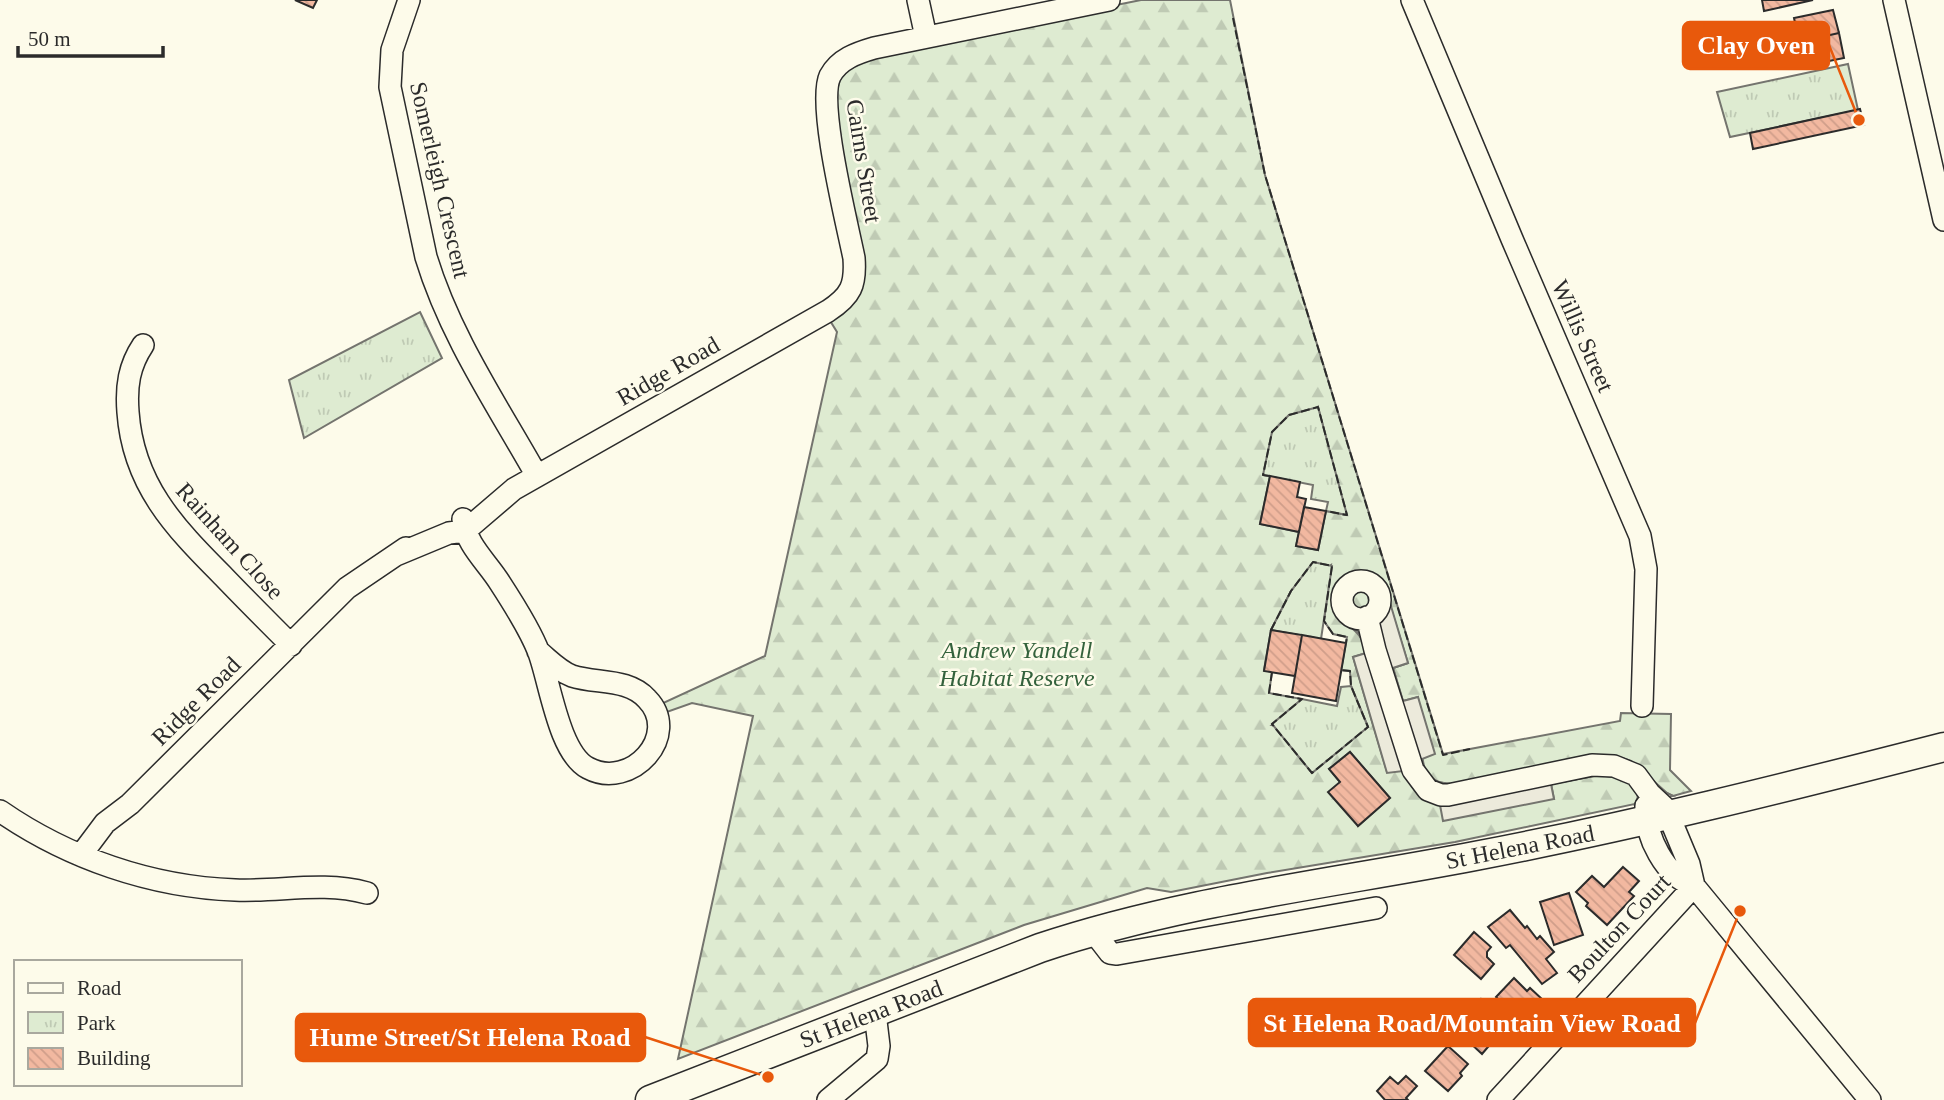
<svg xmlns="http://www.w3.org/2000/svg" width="1944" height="1100" viewBox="0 0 1944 1100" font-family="'Times New Roman',serif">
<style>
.forest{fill:url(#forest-firs);stroke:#74746e;stroke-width:2;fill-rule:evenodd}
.park{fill:url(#park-tufts);stroke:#74746e;stroke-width:2}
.parking{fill:#eceadb;stroke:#74746e;stroke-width:2;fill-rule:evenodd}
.building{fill:url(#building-back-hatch);stroke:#2b2b2b;stroke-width:2}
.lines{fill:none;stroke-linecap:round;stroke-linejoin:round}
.minor-casing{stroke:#2b2b2b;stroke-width:24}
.major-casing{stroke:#2b2b2b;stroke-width:31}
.minor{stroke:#fdfbea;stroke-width:21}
.major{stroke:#fdfbea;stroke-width:28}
.fence{stroke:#2b2b2b;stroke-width:2;stroke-dasharray:9 3.5;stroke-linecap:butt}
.labels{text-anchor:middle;stroke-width:5;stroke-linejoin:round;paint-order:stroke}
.street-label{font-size:24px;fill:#2b2b2b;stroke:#fdfbea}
.park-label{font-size:24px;font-style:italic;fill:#34623c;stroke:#fdfbea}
.leader{fill:none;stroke:#e8590c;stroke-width:2.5}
.callout-dot{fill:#e8590c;stroke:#fdfbea;stroke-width:2.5}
.callout{fill:#e8590c;stroke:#e8590c;stroke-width:2.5}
.callout-label{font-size:26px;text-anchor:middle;font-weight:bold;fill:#fff}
</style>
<defs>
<pattern id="forest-firs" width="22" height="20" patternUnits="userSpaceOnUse" patternTransform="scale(1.75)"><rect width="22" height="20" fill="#deebd1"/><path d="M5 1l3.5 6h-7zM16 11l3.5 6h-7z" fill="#bfcab4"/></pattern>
<pattern id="park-tufts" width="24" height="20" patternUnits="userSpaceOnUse" patternTransform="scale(1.75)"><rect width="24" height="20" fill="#deebd1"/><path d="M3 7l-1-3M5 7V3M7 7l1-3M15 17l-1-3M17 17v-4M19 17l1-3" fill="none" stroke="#bfcab4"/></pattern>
<pattern id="building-back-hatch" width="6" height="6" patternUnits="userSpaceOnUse" patternTransform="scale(1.75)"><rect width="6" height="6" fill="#f2b8a0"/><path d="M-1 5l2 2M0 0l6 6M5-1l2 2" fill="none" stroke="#d09e8a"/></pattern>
</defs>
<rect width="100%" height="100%" fill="#fdfbea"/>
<path class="forest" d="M1141,0H1230L1265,175L1443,754L1620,721L1621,713L1671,714L1670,770L1691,791L1673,796L1667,793L1631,761L1616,756L1452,784C1420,783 1422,760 1421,736C1420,723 1419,710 1418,697L1403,701L1393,668L1408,663L1384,586C1372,566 1348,570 1336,587L1341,619C1356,632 1361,633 1367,653L1353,657L1387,772L1403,770L1413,788L1554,799L1551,784L1599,775L1627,779L1639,795L1635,804L1455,842L1267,873L1171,892L1147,888L1024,925L678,1059L753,716L692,703L664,713L661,704L765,656L837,332L829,319L848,307L832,107L843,69L874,54ZM1318,407L1346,515L1326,511L1318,550L1296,546L1299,532L1260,524L1270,476L1264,475ZM1331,565L1324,621L1333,634L1347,637L1341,670L1350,671L1351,686L1368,727L1272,725L1302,699L1269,693L1272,672L1264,670L1271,630L1291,591ZM1350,752L1390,798L1358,826L1340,782L1329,769Z
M1352 600a9 9 0 1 1 18 0a9 9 0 1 1-18 0Z"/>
<path class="park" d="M1848,64L1858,110L1730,137L1717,92Z
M420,312L442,358L304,438L289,380Z
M1318,407L1347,515L1326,511L1328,502L1311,499L1313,485L1263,475L1272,432L1289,415Z
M1313,562L1332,566L1321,639L1271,630L1291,591Z
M1351,686L1368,727L1312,773L1272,724L1302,699L1337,706L1341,687Z"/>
<path class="parking" d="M1362,572L1376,576L1384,586L1388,596L1408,663L1393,668L1403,701L1418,697L1435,754L1422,759L1421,761L1428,775L1437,782L1452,784L1616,756L1637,765L1660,790L1673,796L1635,804L1638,799L1636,786L1618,776L1599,775L1551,784L1554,799L1443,821L1440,805L1418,793L1403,771L1387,773L1353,657L1366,653L1363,641L1357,631L1338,615L1334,601L1336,587L1341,581L1354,573ZM1357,591H1363L1368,594L1369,603L1365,607L1359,609L1352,604L1353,595Z"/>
<path class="building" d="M295,0H317L313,8Z
M1762,0H1813L1764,11Z
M1833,10L1839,33L1799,42L1794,18Z
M1839,33L1844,58L1804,66L1799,42Z
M1860,109L1864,125L1753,149L1750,133Z
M1270,476L1300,482L1297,497L1306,499L1299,532L1260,524Z
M1304,507L1326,511L1318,550L1296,546Z
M1271,630L1302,635L1295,676L1264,671Z
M1302,635L1346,643L1336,701L1292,693Z
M1350,752L1390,798L1358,826L1328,792L1340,782L1329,769Z
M1623,867L1639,881L1629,892L1634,896L1607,925L1586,906L1588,903L1576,892L1592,876L1604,887Z
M1569,893L1583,935L1554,945L1540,902Z
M1510,910L1525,928L1527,926L1537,939L1540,936L1554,952L1546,959L1557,973L1542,984L1510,945L1506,948L1488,927Z
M1474,932L1491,947L1487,952V957L1494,964L1481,979L1454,955Z
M1514,978L1527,991L1530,988L1543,1000L1523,1022L1496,997Z
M1481,999L1497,1013L1493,1018L1499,1023L1487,1036L1493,1041L1482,1054L1454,1028Z
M1448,1046L1468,1064L1460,1073L1462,1076L1448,1091L1425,1071Z
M1406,1076L1417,1086L1406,1098L1408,1100H1385L1377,1091L1390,1077L1398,1084Z"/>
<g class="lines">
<defs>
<path id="minor" d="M409,0L392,50L390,87L426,257C450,336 497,405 537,476
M918,0L926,37
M1412,0L1512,239L1640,536L1646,569L1642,706
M1894,0L1944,220
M143,345C129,366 126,386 128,412C133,484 174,527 223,576C245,599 268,622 291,645
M463,519C466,545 487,562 500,583C513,603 531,631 539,653C550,683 559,753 588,768C631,791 682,735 647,699C628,678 597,684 572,676C559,671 549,660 538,651
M396,555L449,533L465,531L514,489L828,311C851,296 856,285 854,258C847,223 817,104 830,76C839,59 857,53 874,48L1109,0
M1342 600a19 19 0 1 1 38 0a19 19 0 1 1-38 0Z
M1367,617L1375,650L1413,770L1428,790L1441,795H1448L1592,765L1614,766L1636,775L1650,794L1666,809L1689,864L1694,886
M1646,806C1645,837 1665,876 1694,886L1870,1100
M0,811C68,858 151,887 235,890C280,892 322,881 367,893
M81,855L105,823L130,804L347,588L406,548
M1093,931L1110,953L1117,954L1376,908
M828,1100L877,1059L879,1046L875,1013
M1498,1100L1694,886"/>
<path id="major" d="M650,1100L1040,948C1181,901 1329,884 1475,856C1633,826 1788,787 1944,747"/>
</defs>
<use href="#minor" class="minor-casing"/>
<use href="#major" class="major-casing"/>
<use href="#minor" class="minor"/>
<use href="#major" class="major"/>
<path class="fence" d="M1233,18L1265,175L1443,755L1470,749
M1270,476L1263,475L1272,432L1289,415L1318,407L1347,515L1326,511
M1271,630L1291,591L1313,562L1332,566L1324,621L1333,634L1347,637L1346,643
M1272,672L1269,693L1302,699L1272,724L1312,773L1368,727L1351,686L1350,671L1341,670"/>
</g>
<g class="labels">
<g class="street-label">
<text transform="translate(864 161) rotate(81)" y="8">Cairns Street</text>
<text transform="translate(440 180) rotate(77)" y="8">Somerleigh Crescent</text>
<text transform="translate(1583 336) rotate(66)" y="8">Willis Street</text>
<text transform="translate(668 371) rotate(-30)" y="8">Ridge Road</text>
<text transform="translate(230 541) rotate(48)" y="8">Rainham Close</text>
<text transform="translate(196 701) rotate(-45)" y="8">Ridge Road</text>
<text transform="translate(1520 847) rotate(-11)" y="8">St Helena Road</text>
<text transform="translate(1619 928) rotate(-47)" y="8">Boulton Court</text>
<text transform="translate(871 1014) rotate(-21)" y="8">St Helena Road</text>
</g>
<g class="park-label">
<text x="1017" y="658">Andrew Yandell<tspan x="1017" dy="28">Habitat Reserve</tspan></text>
</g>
</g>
<path class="leader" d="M1859 120L1829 45M1740 911L1695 1023M768 1077L645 1037"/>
<g class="callout-dot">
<circle cx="1859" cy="120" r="7"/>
<circle cx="1740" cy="911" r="7"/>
<circle cx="768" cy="1077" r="7"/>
</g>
<g class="callout">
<rect x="1683" y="22" width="146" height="47" rx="7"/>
<rect x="1249" y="999" width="446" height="47" rx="7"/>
<rect x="296" y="1014" width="349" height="47" rx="7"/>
</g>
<g class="callout-label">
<text x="1756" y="54">Clay Oven</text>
<text x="1472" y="1032">St Helena Road/Mountain View Road</text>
<text x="470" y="1046">Hume Street/St Helena Road</text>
</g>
<rect x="14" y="960" width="228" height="126" fill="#fdfbea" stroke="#a9a89e" stroke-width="2"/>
<rect x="28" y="983" width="35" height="10" fill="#fdfbea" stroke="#a9a89e" stroke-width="2"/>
<text x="77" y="995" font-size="21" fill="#2b2b2b">Road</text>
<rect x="28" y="1012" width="35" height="21" fill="url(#park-tufts)" stroke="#a9a89e" stroke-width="2"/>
<text x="77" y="1030" font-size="21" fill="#2b2b2b">Park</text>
<rect x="28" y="1048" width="35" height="21" fill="url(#building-back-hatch)" stroke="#a9a89e" stroke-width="2"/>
<text x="77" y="1065" font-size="21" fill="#2b2b2b">Building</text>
<path d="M18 46v10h145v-10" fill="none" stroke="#2b2b2b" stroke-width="3.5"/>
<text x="28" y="46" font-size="21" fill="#2b2b2b" stroke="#fdfbea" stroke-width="5" paint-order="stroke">50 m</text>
</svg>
